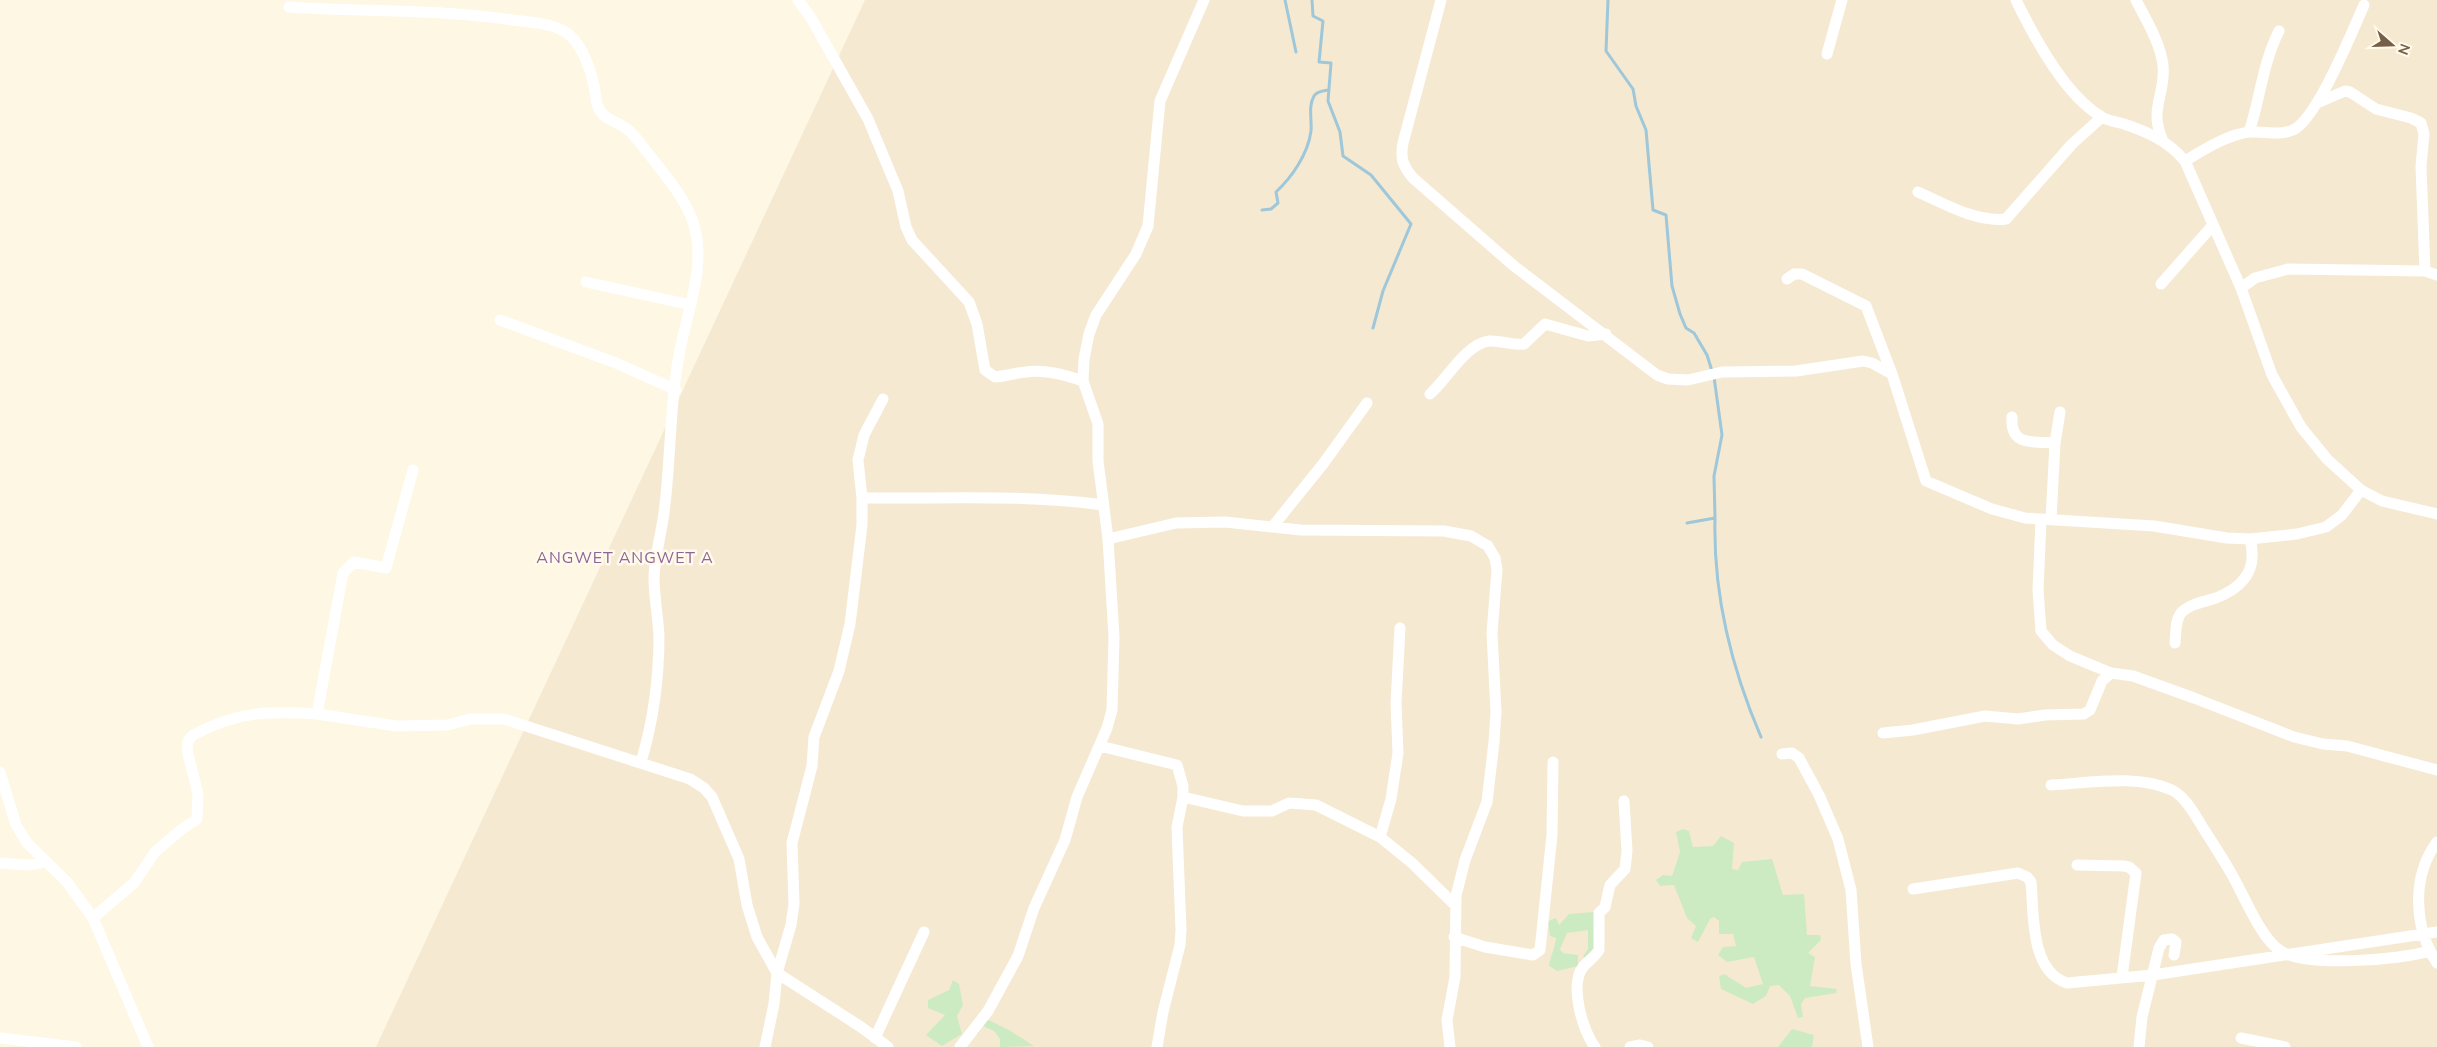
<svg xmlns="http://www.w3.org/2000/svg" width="2437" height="1047" viewBox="0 0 2437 1047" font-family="'Nunito Sans',sans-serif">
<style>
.residential{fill:#f5e9d2}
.green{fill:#cdebc2}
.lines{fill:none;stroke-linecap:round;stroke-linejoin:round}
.stream{stroke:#9ec7d9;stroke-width:3}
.minor{stroke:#fff;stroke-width:11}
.labels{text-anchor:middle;stroke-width:5;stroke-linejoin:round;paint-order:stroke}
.quarter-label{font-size:16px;letter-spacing:1px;fill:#8f6499;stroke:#fffaea}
</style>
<rect width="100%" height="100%" fill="#fdf7e4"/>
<path class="residential" d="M865,0H2437V1047H376Z"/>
<path class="green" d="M1683,829L1689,831L1693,847L1713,846L1721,836L1734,843L1732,869L1738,870L1742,862L1772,859L1783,895L1804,894L1807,935H1820L1821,940L1808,953L1815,957L1810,986L1837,989L1836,993L1805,998L1801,1004L1803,1017L1798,1018L1790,996L1779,985L1770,986L1766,996L1753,1004L1721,989L1719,976L1725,974C1731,980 1739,982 1746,988L1763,984L1754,957L1727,962L1718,955L1723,947L1736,946L1733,934H1719V921L1714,917L1710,919L1698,942L1691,938L1696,926L1687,918L1674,885L1660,886L1656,880L1663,875L1672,876L1680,852L1676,832Z
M1594,912L1597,951L1586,960L1583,956L1588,949V930L1567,933L1560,949L1563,953L1578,955V966L1557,971L1549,966C1550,956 1555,949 1556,938L1550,936L1548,921L1556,918L1559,925L1569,914Z
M953,980L959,984L963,1005L957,1016L962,1034L942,1046L926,1035L945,1015L928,1008V1000L949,990Z
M980,1016L1009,1030L1034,1046L1000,1047V1039L994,1031L983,1026L977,1035L974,1022Z
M1792,1029L1814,1035L1812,1047H1778Z"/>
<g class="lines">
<path class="stream" d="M1285,0L1296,52
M1312,0L1313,16L1323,21L1319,62L1331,63L1328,101L1340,132L1343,156L1371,175L1411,224L1383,291L1373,328
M1608,0L1606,51L1633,89L1636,106L1646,130L1653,210L1666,215L1672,286L1680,314L1686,328L1694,333L1707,355L1712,371
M1262,210L1271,209L1278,203L1276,192C1292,177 1308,154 1311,131C1312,120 1308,106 1314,96C1317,91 1323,91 1328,90
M1715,518C1713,595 1731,667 1761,737
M1687,523L1715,518L1714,476L1722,435L1714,377"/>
<path class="minor" d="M798,0L811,18L868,119L898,191L906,227L912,240L969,302L977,324L985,370L995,377C1006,376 1015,373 1026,372C1045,369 1065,375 1083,381
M1441,0L1403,143C1400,159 1403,166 1413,178L1514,266L1657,375L1668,379L1688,380L1722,372L1796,371L1863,361L1872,363L1892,374L1926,481L1992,509L2025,518L2154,526L2227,538L2250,539L2297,534L2326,527L2342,515L2361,490
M2016,0C2034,37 2065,96 2102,117C2108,121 2117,122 2124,124C2148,132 2168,141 2185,161L2241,288L2272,375L2301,427L2327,459L2361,490L2382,501L2437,514
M2136,0C2146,20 2160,42 2163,65C2166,96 2148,108 2163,141
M289,7C364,12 438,9 512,20C528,22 550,23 564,31C581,41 590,68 594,86C596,92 595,101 598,107C603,120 617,121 627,129C635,135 641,145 648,153C664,174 682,194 692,219C708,262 688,308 680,350C670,400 671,453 665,504C663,528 655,553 654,577C654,597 658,616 659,636C659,678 653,722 641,762
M1827,54L1842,0
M2317,103L2345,91L2350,92L2376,109L2411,118L2421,123L2424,134L2421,166L2425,271
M2249,132C2260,99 2263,62 2279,31
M2185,161C2203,150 2230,133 2251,132C2265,131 2279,136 2293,130C2317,119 2352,32 2364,5
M1918,192C1943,203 1977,223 2006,219L2072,144L2102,117
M1787,279L1794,274H1802L1866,306L1892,374
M586,282L691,305
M2161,284L2213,225
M2241,288L2255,278L2288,269L2425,271L2437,275
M500,320L616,363L676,390
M1430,394C1447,379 1466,344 1489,341C1501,340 1512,346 1524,344L1545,324L1588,336L1606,334
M883,399L864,435L858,460L862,498V525L850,624L839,671L814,737L812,766L792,843L794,904L791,925L777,973L861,1027L888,1047
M2012,417C2010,447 2033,441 2055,443
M862,498C942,499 1024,494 1103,505
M2041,520L2038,590L2041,631L2053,645L2070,656L2111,673L2133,676L2194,698L2294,737L2323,744L2347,746L2437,770
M2051,520L2055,443L2060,412
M1273,526L1323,464L1367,403
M1108,539L1176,523L1225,522L1301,530L1444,531L1471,536L1488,546L1495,558L1497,570L1492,633L1496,712L1494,742L1487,802L1465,860L1456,896L1455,977L1447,1020L1450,1047
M2175,643C2176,635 2175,620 2181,613C2189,604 2204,602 2216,598C2244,587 2258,569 2250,539
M317,714L396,726L448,725L470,719H504L690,779L704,788L712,797L739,859L747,905L757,937L777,973L774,1004L765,1047
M1883,733L1913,730L1985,716L2018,719L2045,715L2084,714L2090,710L2102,681L2111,673
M1100,746L1177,765L1183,786V797L1177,827L1181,930L1180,945L1163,1012L1157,1047
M1782,754L1792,753L1799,758L1819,795L1838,839L1851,890L1856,964L1868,1047
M0,772L16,825L27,843L67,882L93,918L148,1047
M2051,785C2090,783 2136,774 2172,790C2187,798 2196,817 2205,831C2214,845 2223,859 2231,873C2244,895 2259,935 2279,950C2304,968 2400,960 2429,951
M1183,797L1243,811H1272L1289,803L1316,805L1380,837L1412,863L1456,906
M1380,837L1391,799L1398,753L1396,703L1400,628
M2437,842C2411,877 2414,928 2437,963
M0,863L27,865L46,862
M2077,865L2123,866L2129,867L2136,873L2122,977
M1913,889L2018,873L2027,877L2031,882C2034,915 2030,971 2067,983L2153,975L2437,932
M93,918L134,883L155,852L182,829L197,819L198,794L187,750L188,741L193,735C238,711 268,711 317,714L343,573L354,562L386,568L413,470
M1454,937L1485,947L1533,955L1540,950L1552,835L1553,762
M0,1038L76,1047
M875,1038L924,932
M2241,1038L2285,1047
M960,1047L988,1011L1018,956L1034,908L1065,840L1077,797L1107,728L1112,710L1114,637L1108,539L1098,461V424L1083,381L1084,359L1089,334L1096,315L1136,254L1148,226L1160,101L1204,0
M1595,1047C1583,1032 1569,985 1583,967C1588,961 1595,957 1599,950V913L1605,907L1610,885L1625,869L1627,851L1624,801
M1630,1047L1640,1045L1648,1047
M2139,1047L2142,1017L2159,948L2164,940L2172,939L2176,942L2174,955"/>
</g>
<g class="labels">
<g class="quarter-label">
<text x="625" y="563">ANGWET ANGWET A</text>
</g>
</g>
<g transform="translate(2392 45) rotate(110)" stroke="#fffaea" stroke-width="4" paint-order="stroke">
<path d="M0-4L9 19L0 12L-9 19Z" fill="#765f49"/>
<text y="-8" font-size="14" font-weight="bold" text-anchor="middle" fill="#765f49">N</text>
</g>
</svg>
